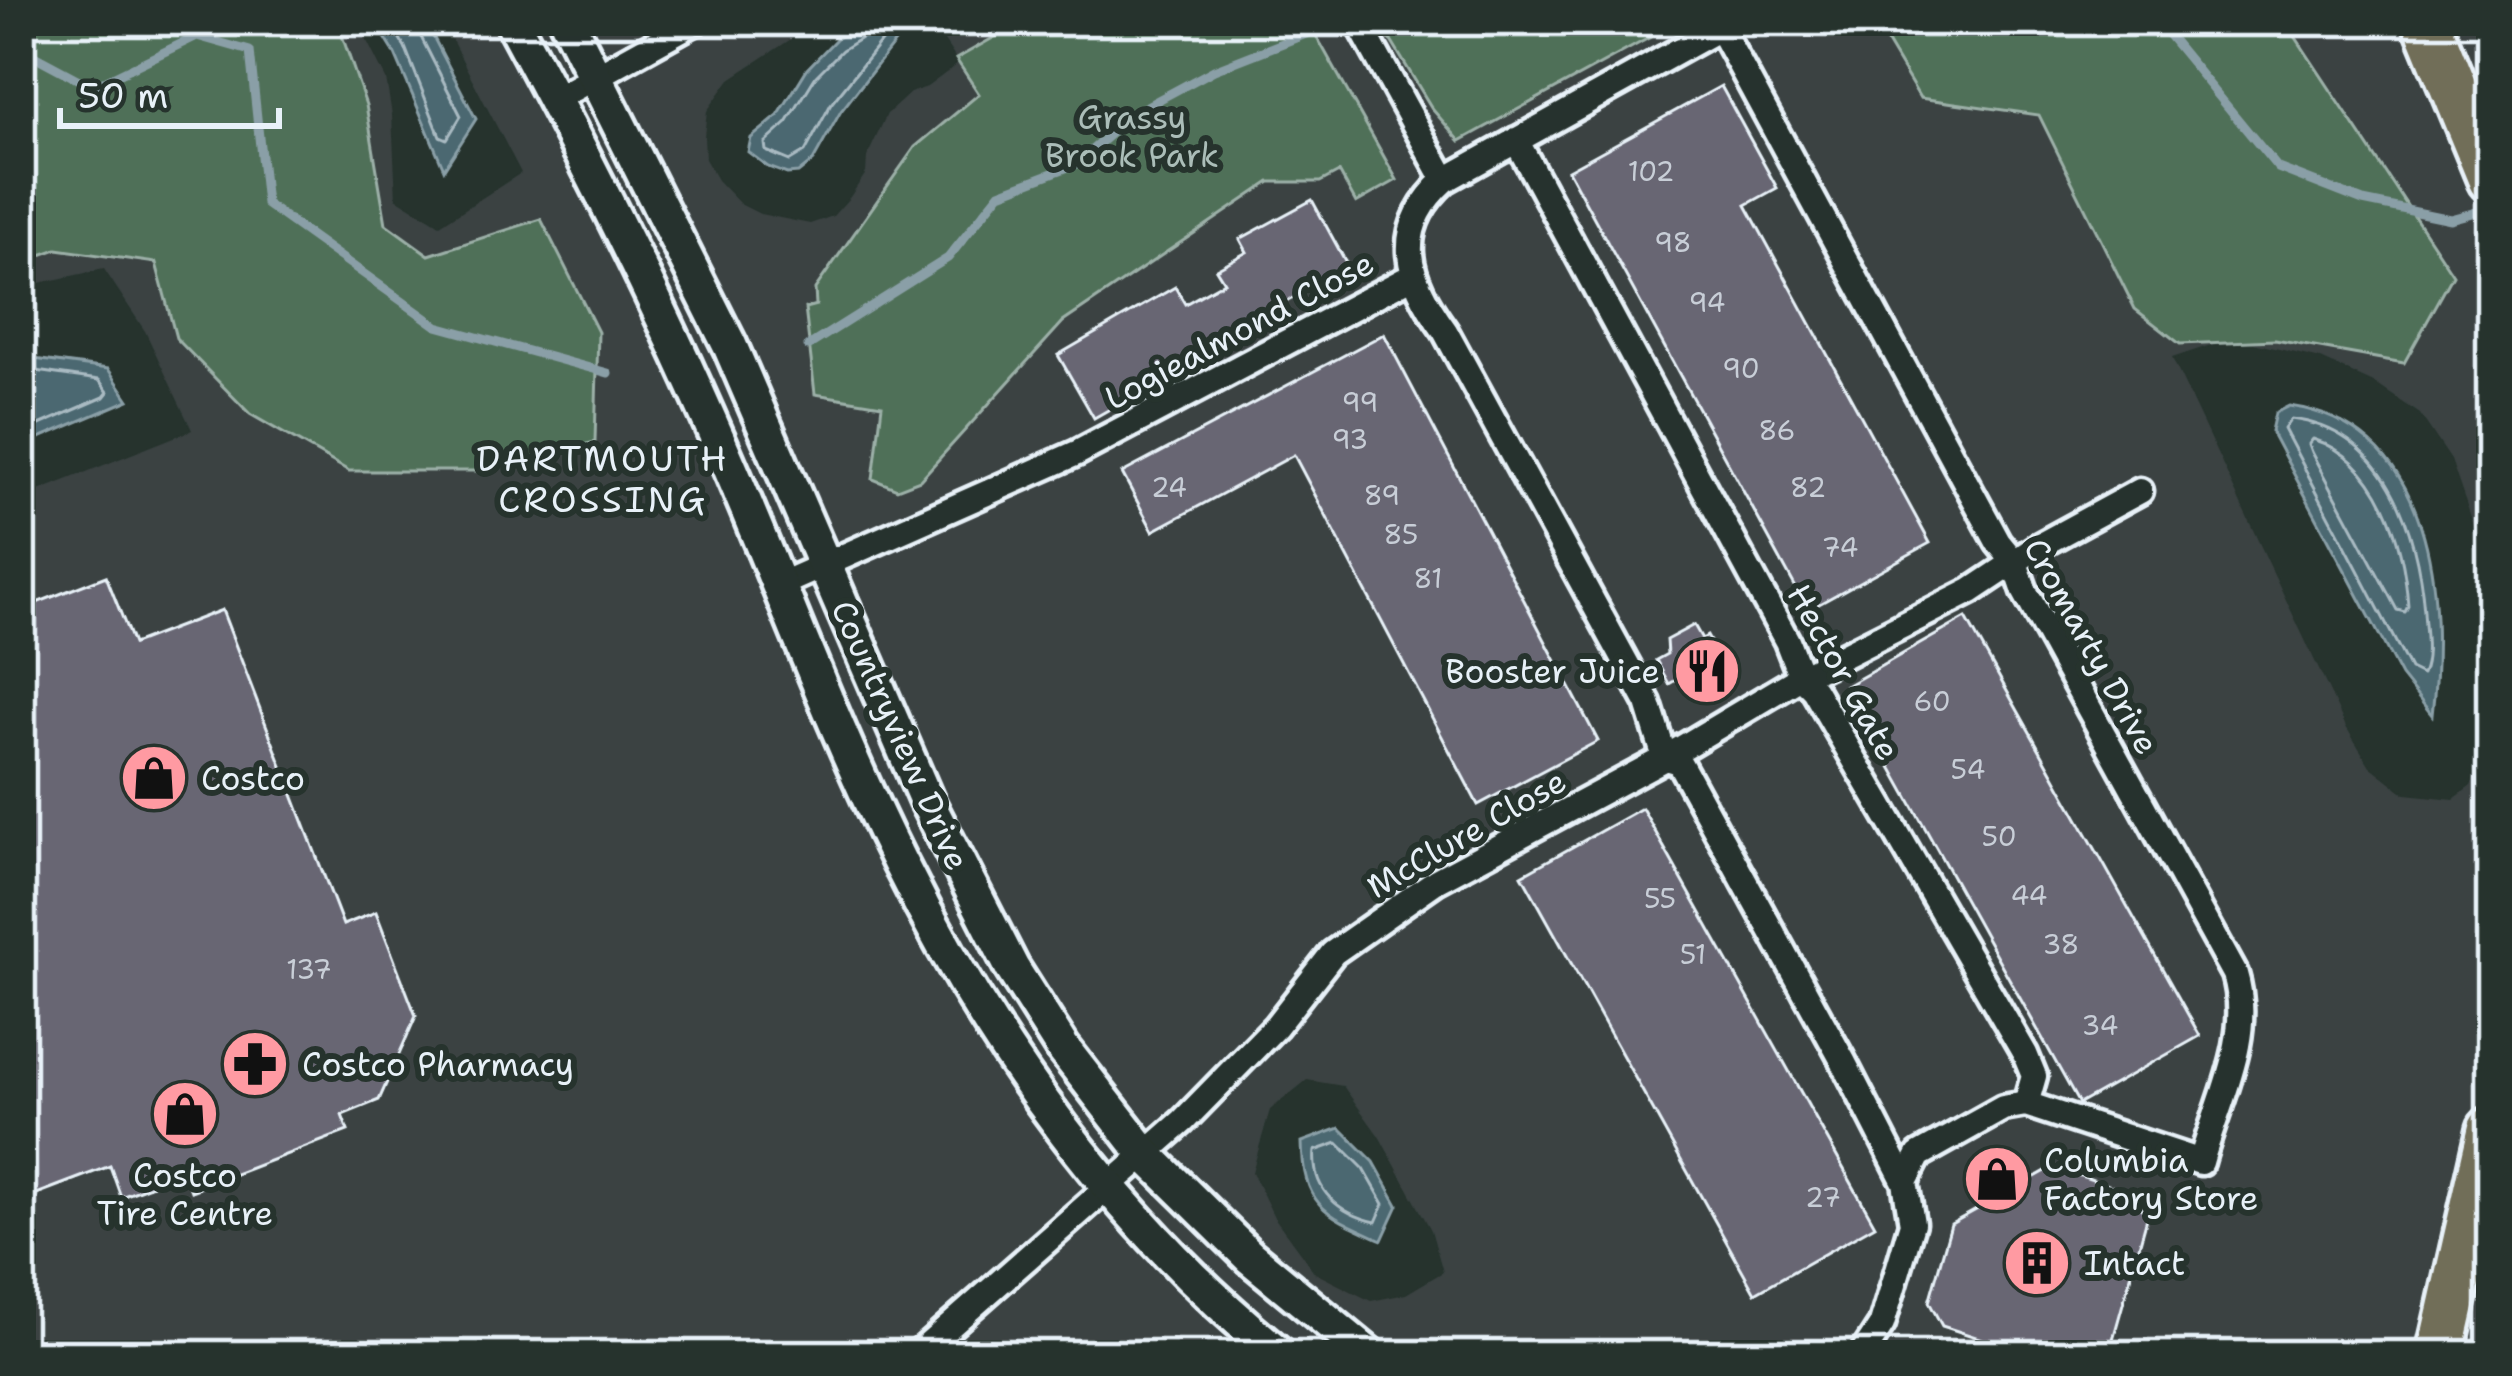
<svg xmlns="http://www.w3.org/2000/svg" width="2512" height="1376" viewBox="0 0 2512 1376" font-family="'Shantell Sans',sans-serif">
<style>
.built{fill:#3a4242;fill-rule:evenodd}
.green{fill:#507059;stroke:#9cb0a8;stroke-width:3}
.water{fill:#4b6871;stroke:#8a9fa7;stroke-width:3}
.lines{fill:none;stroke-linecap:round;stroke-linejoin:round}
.shore{stroke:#a9bac2;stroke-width:3}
.stream{stroke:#8a9fa7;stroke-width:9}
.building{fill:#676673;stroke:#e8f1f8;stroke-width:3}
.street-casing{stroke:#e8f1f8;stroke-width:33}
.secondary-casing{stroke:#e8f1f8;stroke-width:42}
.highway-casing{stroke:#e8f1f8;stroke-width:54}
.street{stroke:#26332d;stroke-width:24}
.secondary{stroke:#26332d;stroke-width:33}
.highway{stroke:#716e59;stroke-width:45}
.labels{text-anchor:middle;stroke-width:12;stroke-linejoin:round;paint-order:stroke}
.number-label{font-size:27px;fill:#c8ced7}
.park-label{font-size:33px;fill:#abbdb8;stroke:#26332d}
.street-label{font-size:33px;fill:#e8f1f8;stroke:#26332d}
.poi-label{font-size:33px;fill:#e8f1f8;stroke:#26332d;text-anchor:start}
.neighbourhood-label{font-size:36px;letter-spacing:3px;fill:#e8f1f8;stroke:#26332d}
</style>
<rect width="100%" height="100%" fill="#26332d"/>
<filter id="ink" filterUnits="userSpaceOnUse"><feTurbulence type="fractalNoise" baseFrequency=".00833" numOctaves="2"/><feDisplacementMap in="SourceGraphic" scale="24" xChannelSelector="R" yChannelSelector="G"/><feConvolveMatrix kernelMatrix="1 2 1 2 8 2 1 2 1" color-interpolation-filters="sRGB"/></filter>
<g filter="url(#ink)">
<path class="built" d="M337,21H357L386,79L392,115L396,198L440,225L521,173L442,21H819L730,79L707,111L704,136L705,159L717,180L740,204L760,214L810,224L833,216L850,197L866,173L867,157L887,114L910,93L927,87L958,64L980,93L915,147L873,479L897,489L920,479L1063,322L1270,182H1320L1339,172L1396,179L1308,21H1379L1433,109L1460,141L1680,21H1874L1920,98L2039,115L2135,309L2246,339L2275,340L2404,363L2453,275L2285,21H2491V576L2451,460L2420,414L2376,384L2321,359L2245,341L2220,342L2172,358L2346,727L2370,766L2406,794L2454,799L2471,786L2491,738V1355H21V498L192,430L145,331L104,269L21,287V262L57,249L157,263L176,338L541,220L429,255L386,224L366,105ZM1307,1080L1343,1086L1379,1136L1431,1230L1443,1272L1406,1294L1371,1301L1315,1273L1274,1217L1252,1172L1270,1110Z
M931,21H1023L956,59Z"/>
<path class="green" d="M21,21H337L366,105L386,224L429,255L541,219L598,332L595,442L483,471H349L250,414L176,338L156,263L57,249L21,262Z
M1023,21H1308L1397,180L1356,203L1339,172L1320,182H1270L1063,322L920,480L897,489L873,479L882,405L815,394L805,308L816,305L815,289L915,147L979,94L956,59Z
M1379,21H1680L1460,141L1433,110Z
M1874,21H2285L2453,275L2404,363L2275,340L2180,344L2135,309L2039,115L1920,98Z"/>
<path class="water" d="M375,21H425L476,119L444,169L394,52Z
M869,21H896L903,32L841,111L813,161L798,173L787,174L768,167L748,152L751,138L778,116L807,69L837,38Z
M34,359L108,369L129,400L21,446V362Z
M2289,406C2435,427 2446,598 2432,715L2401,676L2271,431L2275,413Z
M1340,1128L1374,1162L1398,1205L1382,1240C1327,1215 1303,1208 1302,1142Z"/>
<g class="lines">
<path class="shore" d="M389,21L405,47L440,136L447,139L461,116L418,31L416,21
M871,21L866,35L842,50L816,76L787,123L765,143L766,151L790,161L805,152L831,104L887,34V21
M21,373L36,371L99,380L108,392L104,397L21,433
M2291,419C2385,430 2417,528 2424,611C2425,632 2430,656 2422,675L2410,669L2284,429Z
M2313,439C2380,460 2404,543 2408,606L2405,612L2397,610L2312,452L2309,444Z
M1338,1143L1364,1169L1384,1204L1376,1222C1340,1214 1311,1191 1315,1151Z"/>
<path class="stream" d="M2157,21L2278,168L2363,201L2450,219L2491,208
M21,49L92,87L197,36L250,51L266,204L437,326L608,373
M808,346L948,258L1000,193L1076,164L1134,113L1214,70L1339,21"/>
</g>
<path class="building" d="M1721,86L1777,188L1746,205L1930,543L1808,610L1568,170Z
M1312,200L1349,268L1208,344L1212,351L1094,418L1058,355L1175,287L1185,304L1224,282L1216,269L1247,252L1240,239Z
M1384,334L1598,741L1478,805L1294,455L1153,531L1122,473Z
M106,576L133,644L222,610L343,925L376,912L416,1016L379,1100L342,1115L348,1131L191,1191L184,1173L121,1197L110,1166L21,1200V609Z
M1966,618L2200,1036L2079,1104L1846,686Z
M1694,625L1702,639L1707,636L1729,676L1703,690L1693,670L1669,684L1656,660L1667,654L1666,640Z
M1642,808L1875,1225L1755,1293L1522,875Z
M2053,1167L2133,1193L2147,1218L2110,1350L2100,1355H2031L1942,1326L1929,1302L1951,1224Z"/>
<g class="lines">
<defs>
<path id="street" d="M1358,21L1445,180
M1732,21L1445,180C1390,230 1407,279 1445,331L1648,703L1665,758L1679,762L1843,1061L1905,1182
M1720,28L1998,542L2015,563L2025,592L2235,974C2254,1036 2218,1101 2201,1162L2026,1104L2003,1108L1919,1155L1905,1182L1912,1223L1882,1324L1862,1355
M555,99L696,21
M1516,140L1787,641L1801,677L1814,690L2025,1054L2034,1076L2026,1104
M779,585L1077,453L1412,276
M917,1355L1183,1121L1276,1026L1333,953L1436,881L1665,758L1801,677L1971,591L2037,547L2140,491"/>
<path id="secondary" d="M512,21C591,167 666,317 731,470C787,601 836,735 900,863C992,1049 1117,1224 1280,1355
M567,21L730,346L926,800L1012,968L1062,1047L1145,1154L1250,1257L1369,1355"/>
<path id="highway" d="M2426,21L2491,179
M2440,1355L2491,1130"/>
</defs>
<use href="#street" class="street-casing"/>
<use href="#secondary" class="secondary-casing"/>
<use href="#highway" class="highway-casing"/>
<use href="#street" class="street"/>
<use href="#secondary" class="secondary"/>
<use href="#highway" class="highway"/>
</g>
</g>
<defs>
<symbol id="restaurant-disc" viewBox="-11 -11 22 22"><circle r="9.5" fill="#ff9aa2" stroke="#26332d"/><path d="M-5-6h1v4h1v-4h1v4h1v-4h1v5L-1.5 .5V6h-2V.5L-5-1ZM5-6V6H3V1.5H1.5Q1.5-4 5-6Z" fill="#111"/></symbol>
<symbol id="shop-disc" viewBox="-11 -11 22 22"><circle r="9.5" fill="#ff9aa2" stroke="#26332d"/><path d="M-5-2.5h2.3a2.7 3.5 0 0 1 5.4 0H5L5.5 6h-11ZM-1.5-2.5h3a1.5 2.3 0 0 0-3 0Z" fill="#111"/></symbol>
<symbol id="pharmacy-disc" viewBox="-11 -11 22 22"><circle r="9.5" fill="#ff9aa2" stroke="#26332d"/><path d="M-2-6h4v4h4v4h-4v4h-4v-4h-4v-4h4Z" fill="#111"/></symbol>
<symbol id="building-disc" viewBox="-11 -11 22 22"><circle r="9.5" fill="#ff9aa2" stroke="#26332d"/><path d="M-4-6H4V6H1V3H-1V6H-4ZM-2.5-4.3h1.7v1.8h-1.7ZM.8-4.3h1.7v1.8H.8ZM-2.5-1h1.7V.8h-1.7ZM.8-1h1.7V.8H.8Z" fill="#111"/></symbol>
</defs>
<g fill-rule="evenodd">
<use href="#restaurant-disc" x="1669" y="633" width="76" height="76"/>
<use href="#shop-disc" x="116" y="740" width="76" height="76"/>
<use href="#pharmacy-disc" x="217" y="1026" width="76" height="76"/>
<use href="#shop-disc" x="147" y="1076" width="76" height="76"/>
<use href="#shop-disc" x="1959" y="1141" width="76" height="76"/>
<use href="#building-disc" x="1999" y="1225" width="76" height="76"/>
</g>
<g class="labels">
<g class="number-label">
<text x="1651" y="181">102</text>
<text x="1673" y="252">98</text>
<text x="1707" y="312">94</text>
<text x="1741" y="378">90</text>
<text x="1360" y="412">99</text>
<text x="1777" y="440">86</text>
<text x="1350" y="449">93</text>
<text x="1169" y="497">24</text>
<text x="1808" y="497">82</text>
<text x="1382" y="505">89</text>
<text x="1401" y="544">85</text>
<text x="1840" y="557">74</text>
<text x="1428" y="588">81</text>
<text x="1932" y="711">60</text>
<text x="1968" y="779">54</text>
<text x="1999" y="846">50</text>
<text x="2029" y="905">44</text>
<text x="1660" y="908">55</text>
<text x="2061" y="954">38</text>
<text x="1693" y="964">51</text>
<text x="309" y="979">137</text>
<text x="2100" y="1035">34</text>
<text x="1823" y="1207">27</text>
</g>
<g class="park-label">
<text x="1132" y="129">Grassy<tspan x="1132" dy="38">Brook Park</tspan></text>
</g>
<g class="street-label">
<text transform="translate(1239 330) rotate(-28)" y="12">Logiealmond Close</text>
<text transform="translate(2092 646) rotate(61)" y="12">Cromarty Drive</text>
<text transform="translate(1844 672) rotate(61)" y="12">Hector Gate</text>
<text transform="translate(901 735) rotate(66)" y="12">Countryview Drive</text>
<text transform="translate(1466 833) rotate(-30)" y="12">McClure Close</text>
</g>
<g class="poi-label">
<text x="1660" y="683" text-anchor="end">Booster Juice</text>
<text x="201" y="790">Costco</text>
<text x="302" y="1076">Costco Pharmacy</text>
<text x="2044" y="1172">Columbia<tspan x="2044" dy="38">Factory Store</tspan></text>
<text x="185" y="1187" text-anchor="middle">Costco<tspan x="185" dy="38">Tire Centre</tspan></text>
<text x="2084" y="1275">Intact</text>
</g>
<g class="neighbourhood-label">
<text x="603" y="471">DARTMOUTH<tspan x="603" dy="41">CROSSING</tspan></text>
</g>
</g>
<rect width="2512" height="1376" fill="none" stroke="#26332d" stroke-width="72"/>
<rect x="36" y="36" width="2440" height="1304" fill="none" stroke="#e8f1f8" stroke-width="4.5" filter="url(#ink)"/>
<path d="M60 108v18h219v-18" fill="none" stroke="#e8f1f8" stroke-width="6"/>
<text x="78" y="108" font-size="36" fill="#e8f1f8" stroke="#26332d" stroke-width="9" paint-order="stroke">50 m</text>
</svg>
